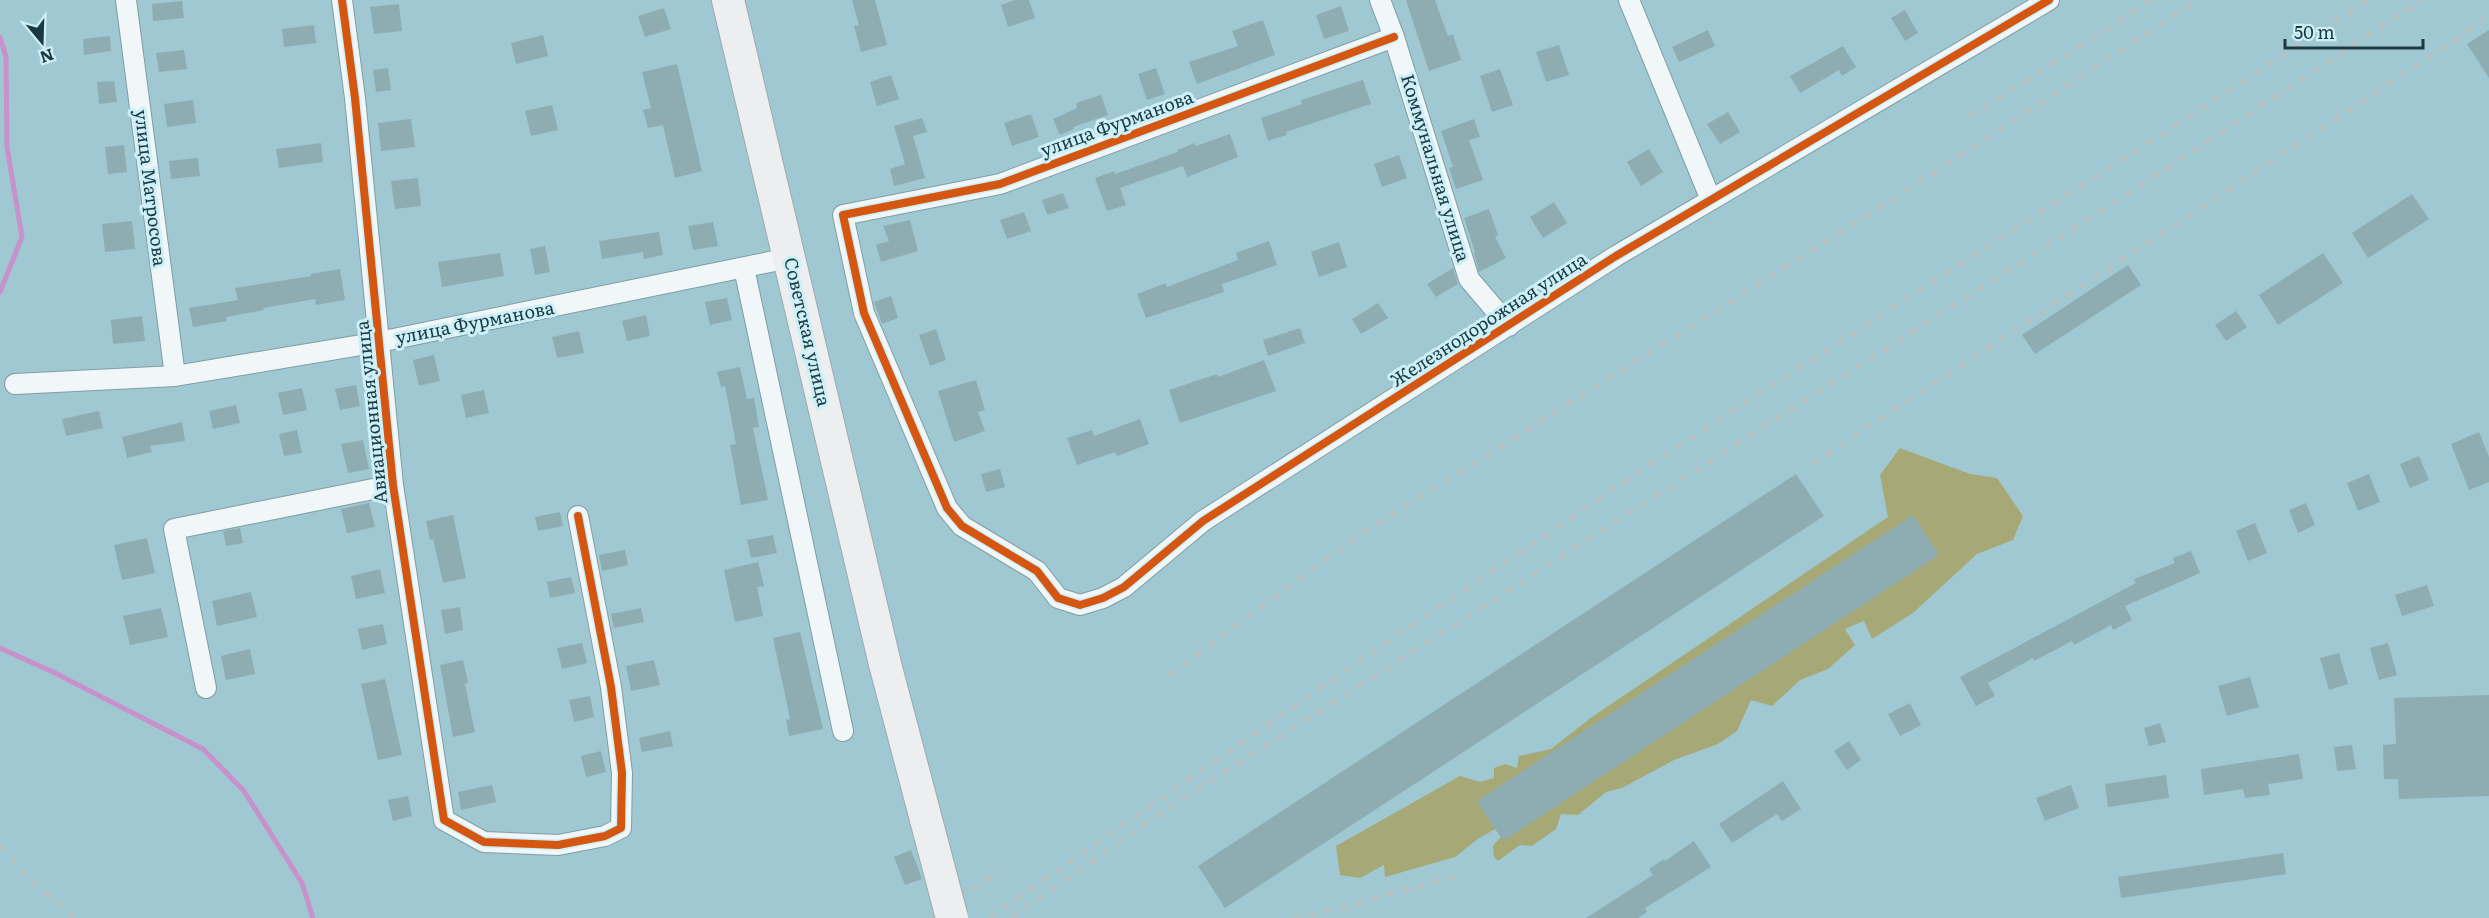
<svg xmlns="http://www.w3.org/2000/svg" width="2489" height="918" viewBox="0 0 2489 918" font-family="Literata,serif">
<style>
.forest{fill:#a6a976}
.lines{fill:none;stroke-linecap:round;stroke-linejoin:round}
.stream{stroke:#c791cb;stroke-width:5}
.building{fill:#8dadb2}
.street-casing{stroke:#7e9ea5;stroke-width:22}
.primary-casing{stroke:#9dabaf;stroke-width:34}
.street{stroke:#f1f7f8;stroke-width:20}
.primary{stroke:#eceeef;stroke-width:32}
.rail{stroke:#b4c0c2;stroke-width:4.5;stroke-dasharray:8 8;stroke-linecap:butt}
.primary-bridge-casing{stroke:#9dabaf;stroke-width:34;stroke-linecap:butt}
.primary-bridge{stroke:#eceeef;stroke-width:32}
.cycleway-casing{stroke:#cdf0f8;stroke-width:11}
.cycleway{stroke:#d45611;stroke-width:8}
.labels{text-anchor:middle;stroke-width:6;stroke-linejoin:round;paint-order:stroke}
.street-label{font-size:18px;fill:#1b3940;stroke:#cdf0f8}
</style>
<rect width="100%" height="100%" fill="#a0c8d2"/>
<path class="forest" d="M1900,448L1970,474L1997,478L2023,516L2013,540L1977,554L1913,613L1872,639L1864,621L1845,629L1855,645L1828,669L1800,680L1772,706L1751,700L1737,731L1718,744L1674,760L1622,788L1606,792L1578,815L1561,814L1556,829L1532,846L1520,845L1498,861L1494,857L1493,846L1504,833L1499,827L1479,838L1455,857L1385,877L1384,865L1360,878L1340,875L1336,846L1460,776L1480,782L1494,778V768L1505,764L1517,768L1519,756L1551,749L1592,717L1888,517L1880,475Z"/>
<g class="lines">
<path class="stream" d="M0,37L6,57L7,147L22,237L0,292
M0,648L53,672L203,749L244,791L302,883L313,918"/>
</g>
<path class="building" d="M852,0H875L887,45L861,52L854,26L859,25Z
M1015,0H1029L1035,18L1008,27L1001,5Z
M1406,0H1435L1448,36L1453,34L1461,60L1429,71Z
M182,1L184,18L153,21L152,4Z
M399,4L402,31L374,34L370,7Z
M1341,6L1349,31L1324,39L1316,15Z
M664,8L671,29L645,37L638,16Z
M1905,10L1918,33L1905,41L1891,18Z
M1263,20L1275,55L1197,84L1189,62L1238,46L1232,31Z
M314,25L316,43L284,47L282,29Z
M1708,30L1715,46L1679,62L1672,47Z
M2489,30V78L2467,44Z
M543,35L548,56L516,64L511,43Z
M110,36L111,51L84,55L83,39Z
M1559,45L1569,75L1546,82L1536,52Z
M1843,46L1856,67L1842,76L1839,70L1800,93L1790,76Z
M184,50L187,69L159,72L156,53Z
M677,64L702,171L675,178L663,125L648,128L643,110L651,108L642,72Z
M388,68L391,90L376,92L373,70Z
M1156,68L1165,94L1147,100L1138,74Z
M1500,69L1513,105L1492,112L1480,76Z
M891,75L899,99L877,106L870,82Z
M1363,80L1371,104L1286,132L1287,135L1268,141L1261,118L1302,104L1301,100Z
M114,81L117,102L99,104L97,82Z
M1101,95L1108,115L1073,127L1074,129L1060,135L1053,119L1077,108L1076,103Z
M193,100L196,123L167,127L164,104Z
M552,105L558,130L531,136L525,111Z
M1728,112L1740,132L1720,144L1707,124Z
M1031,114L1039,137L1012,146L1004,123Z
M922,118L927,132L913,136L925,178L894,186L890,169L905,164L894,126Z
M411,119L415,147L381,151L378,123Z
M1474,119L1480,137L1469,140L1483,180L1456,189L1449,168L1453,167L1441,131Z
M1230,134L1238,157L1187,177L1183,166L1120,188L1126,205L1107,211L1095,178L1114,171L1115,174L1178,152L1177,150L1195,143L1196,146Z
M321,143L323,162L279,168L276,149Z
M124,145L127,172L108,174L105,147Z
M1649,149L1663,172L1641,186L1627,162Z
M1399,155L1407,178L1382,187L1374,164Z
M198,158L200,176L171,179L169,161Z
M418,178L421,206L395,209L391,181Z
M1063,193L1069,208L1047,215L1042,200Z
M2412,194L2429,219L2368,258L2352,233Z
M1554,202L1567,223L1543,238L1530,217Z
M1489,209L1498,235L1495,237L1506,258L1479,272L1474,253L1475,252L1464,218Z
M1024,212L1031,231L1007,239L1000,220Z
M910,220L918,251L881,262L876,245L889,241L883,226Z
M132,221L135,249L105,252L102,224Z
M713,222L718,246L693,250L688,226Z
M659,232L663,255L644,259L643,252L602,259L599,241Z
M1269,241L1277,265L1222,284L1224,292L1146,318L1137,294L1166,283L1167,287L1238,260L1236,253Z
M1339,242L1347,267L1319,277L1311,252Z
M545,246L550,272L535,275L530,249Z
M500,253L504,276L442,287L438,262Z
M2323,253L2343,283L2278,325L2259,295Z
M2128,265L2141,285L2035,354L2022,335Z
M1453,268L1458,284L1436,297L1427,284Z
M340,269L345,300L316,305L315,299L263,308L264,310L226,317L227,321L193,327L189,308L238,300L235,288L311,276V274Z
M891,296L898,318L882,324L874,302Z
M727,298L732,320L710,325L705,302Z
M1378,303L1388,318L1361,334L1352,319Z
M2236,311L2247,327L2226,341L2215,325Z
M646,315L650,336L627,341L622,321Z
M142,316L145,341L113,344L111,320Z
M1300,328L1305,343L1268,356L1263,340Z
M936,329L946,360L930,366L919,335Z
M579,331L584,353L557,358L552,337Z
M434,355L440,381L419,386L413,360Z
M1264,360L1276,391L1180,423L1169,390L1217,374L1218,377Z
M740,367L747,399L754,398L759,427L753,428L768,500L741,505L730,445L736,444L725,386L721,387L717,372Z
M976,380L985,410L978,412L985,431L954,442L938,391Z
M356,385L360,406L340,410L335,389Z
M302,388L307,410L283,415L278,393Z
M484,390L489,413L466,418L461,395Z
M236,405L240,423L213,429L209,411Z
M99,411L103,428L66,436L62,419Z
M1140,419L1149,444L1117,456L1115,452L1077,465L1067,438L1092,430L1094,436Z
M182,422L185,441L150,446L152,452L127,458L122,437Z
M297,430L302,453L284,456L279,434Z
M2479,432L2489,457V482L2469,490L2451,444Z
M363,440L369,469L348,473L341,444Z
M2419,456L2429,480L2410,488L2400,464Z
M1000,469L1005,487L986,492L981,474Z
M1796,474L1824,516L1225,908L1198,866Z
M2369,474L2380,502L2358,511L2347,483Z
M369,503L375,527L347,533L341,509Z
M2306,503L2315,525L2298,533L2289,510Z
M560,512L563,526L538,531L535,517Z
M453,515L466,578L443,583L433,539L430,540L426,521Z
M1913,515L1939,555L1503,841L1477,801Z
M2255,523L2267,553L2248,561L2236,531Z
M240,528L243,543L226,546L223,531Z
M773,535L777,553L751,558L747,540Z
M147,538L155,573L122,580L114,545Z
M625,550L628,565L602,571L599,555Z
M2191,551L2200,573L2125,606L2132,620L2113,630L2111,625L2074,645L2072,641L2034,661L2033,658L1988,683L1995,696L1976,706L1960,677L2136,583L2134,579L2175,563L2173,558Z
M758,562L764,586L757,587L763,616L735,622L724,570Z
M380,569L385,593L356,599L351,576Z
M571,577L575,593L550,598L547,582Z
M2427,585L2434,606L2402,616L2395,595Z
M251,592L257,617L217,626L212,601Z
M460,607L463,630L445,634L441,610Z
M161,608L168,637L130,645L123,616Z
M641,608L644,622L614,628L611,614Z
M383,624L387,644L362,650L358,629Z
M800,632L823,729L789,736L786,720L790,719L773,638Z
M582,643L587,663L562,669L557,648Z
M2388,643L2397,675L2379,680L2370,648Z
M250,649L255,674L226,680L221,656Z
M2339,653L2348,684L2329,690L2320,658Z
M463,660L468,683L465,684L475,732L453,737L440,665Z
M654,660L660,685L631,691L626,666Z
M2250,677L2259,707L2227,716L2218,686Z
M385,679L402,755L378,760L361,684Z
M2489,695V796L2399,799L2398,779H2384L2383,745L2396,744L2394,698Z
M590,696L594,717L574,722L569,700Z
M1910,703L1921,725L1900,736L1888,714Z
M2160,723L2166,742L2149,746L2144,728Z
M670,731L673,746L642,752L639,738Z
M1849,741L1861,760L1847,770L1834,751Z
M2352,745L2356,769L2337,771L2334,747Z
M601,751L606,772L586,777L581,756Z
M2299,754L2303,779L2268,784L2270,795L2245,798L2243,789L2204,795L2201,769Z
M2166,775L2169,798L2108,807L2105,784Z
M1783,781L1801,809L1782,821L1777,814L1732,843L1719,824Z
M492,785L496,802L461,810L458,792Z
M2071,785L2079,808L2045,821L2036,798Z
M408,796L412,816L393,821L388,800Z
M1694,841L1711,867L1645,908L1647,912L1638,918H1586L1653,875L1649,869L1664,859L1665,861Z
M911,850L922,879L905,885L894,857Z
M2283,853L2286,874L2121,898L2118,877Z"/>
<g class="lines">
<defs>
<path id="street" d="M126,0L175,376
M342,0L355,98L393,485L444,820L484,842L558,845L605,836L621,828L622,773L611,687L578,516
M1380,0L1394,37L1469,279L1509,326
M1629,0L1711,200
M1394,37L1000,184L843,215L864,313L947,508L962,526L1037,571L1058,598L1080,605L1103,598L1124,587L1203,521L1616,256L2049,0
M744,268L843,731
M15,384L175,376L379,342L789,258
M206,688L174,529L393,485"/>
<path id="primary" d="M728,0L885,664"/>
</defs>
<use href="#street" class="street-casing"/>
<use href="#primary" class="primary-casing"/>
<use href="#street" class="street"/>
<use href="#primary" class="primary"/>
<path class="rail" d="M1969,117L2152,0
M1812,464L2452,42L2489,15
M1169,675L1352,540L1881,207L2198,0
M0,845L33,883L77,918
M932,918L1000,871
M989,918L1365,657L1652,463L2369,0
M1011,918L1170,807L2115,202L2422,0
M1293,918L1344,907L1462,874"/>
<defs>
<path id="primary-bridge" d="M885,664L952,918"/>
</defs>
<use href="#primary-bridge" class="primary-bridge-casing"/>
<use href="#primary-bridge" class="primary-bridge"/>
<defs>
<path id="cycleway" d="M342,0L355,98L393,485L444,820L484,842L558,845L605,836L621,828L622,773L611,687L578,516
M1394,37L1000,184L843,215L864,313L947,508L962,526L1037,571L1058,598L1080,605L1103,598L1124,587L1203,521L1616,256L2049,0"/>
</defs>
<use href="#cycleway" class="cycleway-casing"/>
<use href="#cycleway" class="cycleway"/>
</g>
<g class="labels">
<g class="street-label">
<text transform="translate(1117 124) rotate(-20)" y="6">улица Фурманова</text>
<text transform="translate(1435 168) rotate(73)" y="6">Коммунальная улица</text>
<text transform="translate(150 188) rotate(83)" y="6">улица Матросова</text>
<text transform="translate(1489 320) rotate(-33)" y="6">Железнодорожная улица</text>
<text transform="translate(475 323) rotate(-11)" y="6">улица Фурманова</text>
<text transform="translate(807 332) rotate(77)" y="6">Советская улица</text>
<text transform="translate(372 412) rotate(-96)" y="6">Авиационная улица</text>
</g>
</g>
<g transform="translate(42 42) rotate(161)" stroke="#cdf0f8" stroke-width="4.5" paint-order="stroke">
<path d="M0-4.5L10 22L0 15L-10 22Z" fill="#1b3940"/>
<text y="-9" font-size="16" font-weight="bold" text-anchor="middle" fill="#1b3940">N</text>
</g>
<path d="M2285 39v9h138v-9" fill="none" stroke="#1b3940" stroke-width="3"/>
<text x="2294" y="39" font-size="18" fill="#1b3940" stroke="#cdf0f8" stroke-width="4.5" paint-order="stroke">50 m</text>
</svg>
